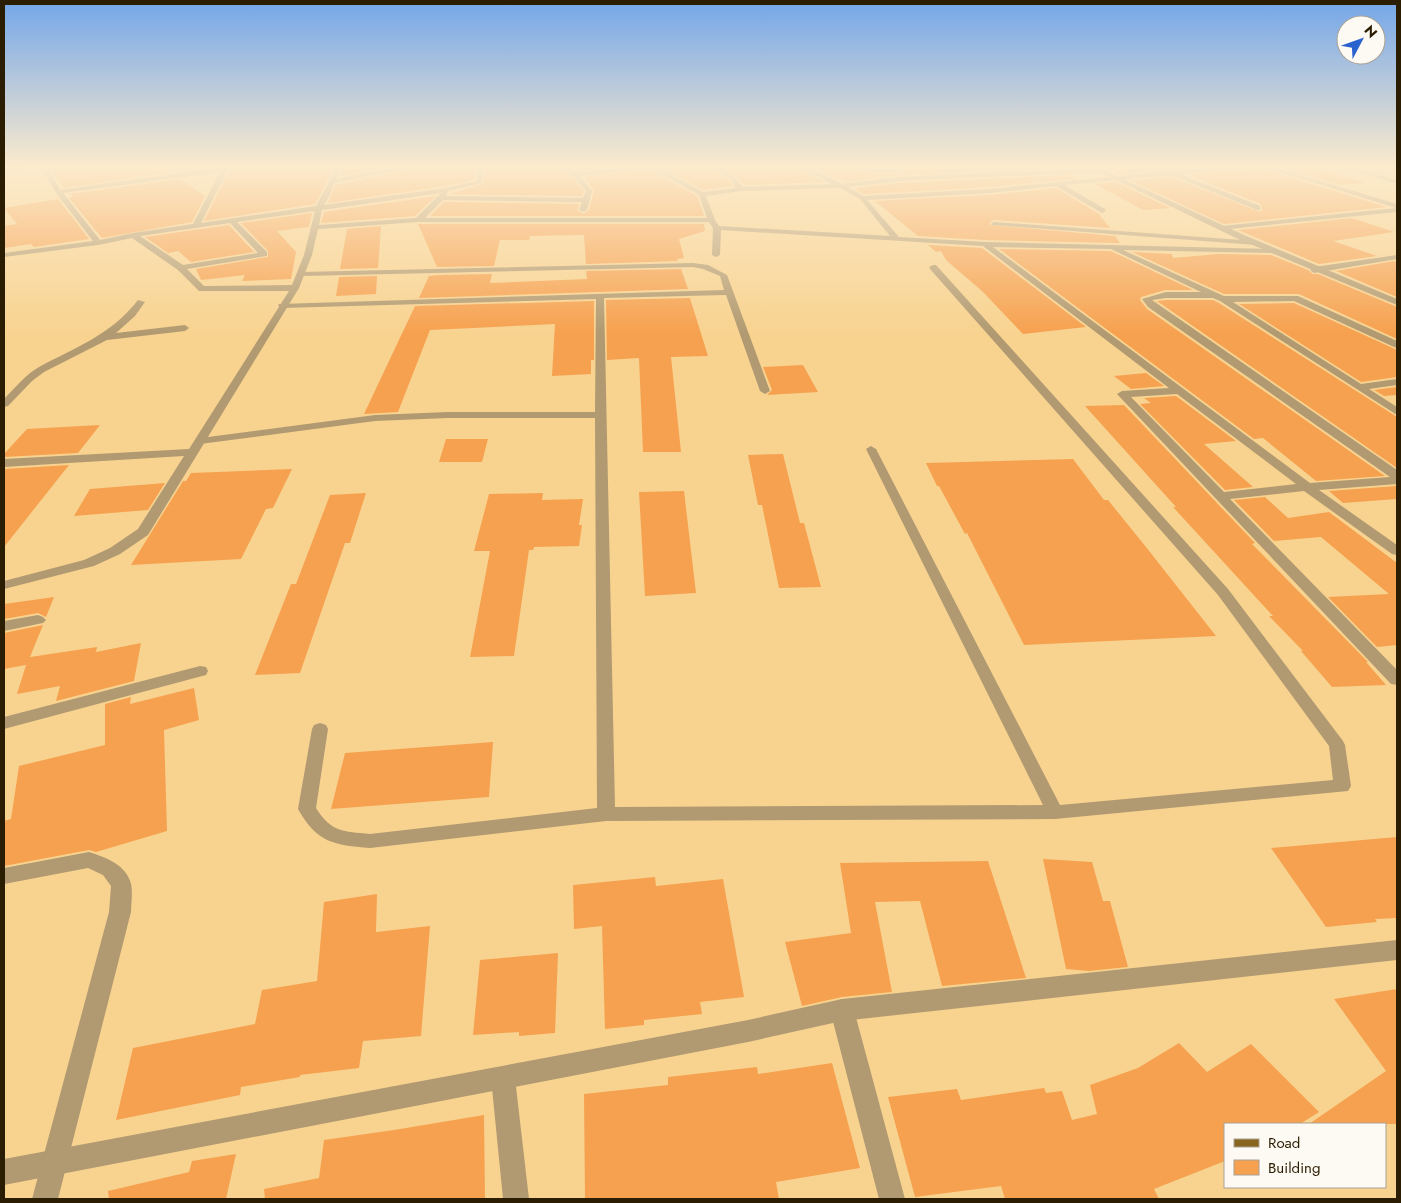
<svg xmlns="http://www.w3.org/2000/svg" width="1401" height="1203" viewBox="0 0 1401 1203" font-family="Jost,sans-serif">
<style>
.building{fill:#f6a14f}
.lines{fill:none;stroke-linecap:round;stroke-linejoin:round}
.service{fill:#b19a71;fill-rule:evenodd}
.minor{fill:#b19a71;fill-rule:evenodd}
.tertiary{fill:#b19a71;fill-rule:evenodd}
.primary{fill:#886620;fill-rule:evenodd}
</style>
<rect width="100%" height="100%" fill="#f8d390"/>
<path class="building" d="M86,165H164L172,172L64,188L51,170Z
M276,165H336L315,204L204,221L226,177L233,168Z
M346,165H400L340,176Z
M423,165H475V180L446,186L328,203L335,185L421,167Z
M485,165H552L572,177L584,191L582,196L449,194L483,184Z
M565,165H637L576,171Z
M657,165H707L729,180L733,186L702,190Z
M718,165H787L794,166L825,182L744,185L729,171Z
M807,165H843L870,174H899L904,169L899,166L859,165H1052V168L1064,167L1060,165H1083L1084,167L898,175L845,182Z
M1097,165H1199L1202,166L1118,174Z
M1307,165L1363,182L1362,183L1340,185L1280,167Z
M1251,167L1263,169L1387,207L1224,224L1131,181L1171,177L1260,212L1262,210L1261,204L1188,175L1247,169Z
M650,170L697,196L704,216H430L444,202L579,204L577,211L584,214L589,210L594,191L584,177Z
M1073,175L1075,179L989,187L863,194L854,188L898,183Z
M180,179L205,196L192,222L102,238L69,198L73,197L70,194Z
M1116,182L1170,208L1143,210L1095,184Z
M1056,188L1099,214L1110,228L994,220L990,222V225L1115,236L1120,243L985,240L918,236L875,201L989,195Z
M436,196L415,216L321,223L324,212Z
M58,199L89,239L34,247L31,244L4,248V226L17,224L4,208Z
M312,213L309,227L277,231L296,252L291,279L242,281L245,275L201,280L196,269L268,257V251L241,223Z
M1352,218L1394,232L1333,241L1377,256L1319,264L1238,230Z
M418,224H704L705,231L679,239L684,258L677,259L678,261L586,264L584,235L530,236L529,240H500L494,266L437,267Z
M229,225L254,252L191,262L178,251L168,253L145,237Z
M381,226L378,268L340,269L347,229Z
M928,245L982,248L1086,327L1023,334L982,291L946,260L941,251L936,252Z
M999,249L1111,251L1193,290H1165L1141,297L1140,300L1147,309L1385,476L1316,481L1263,438L1254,439Z
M1132,252L1172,254L1173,258L1218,254L1271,255L1308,270L1313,274H1318L1397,307V339L1299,294H1224Z
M1394,261L1397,263V297L1336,271Z
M681,269L688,289L419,298L429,276L440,275L492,274L490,283L587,279L586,271Z
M377,276L376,294L336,296L339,277Z
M690,298L708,356L671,357L681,452H643L639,358L607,360L606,300Z
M1166,300H1213L1219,303L1397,417V468L1157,301Z
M594,301V360H591V374L552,376L555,324L430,330L398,412L364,414L415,306Z
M1294,303L1397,350V377L1361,382L1239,304Z
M803,365L818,392L767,395L772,390L763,367Z
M1146,373L1164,386L1131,389L1114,376Z
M1397,387V395L1384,396L1374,390Z
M1176,396L1236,441L1204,444L1253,487L1225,490L1140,404L1151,403L1144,398Z
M1124,405L1255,543L1252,544L1368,662H1366L1386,685L1332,687L1301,651H1303L1269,616H1273L1173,507H1176L1085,406Z
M100,425L78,453L4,457V454L27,429Z
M446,439H488L482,462H439Z
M783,454L800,523H804L821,587L779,588L762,505H758L748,455Z
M1073,459L1104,500H1108L1146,547L1216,636L1024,645L967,533L965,534L939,486H937L926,463Z
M69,465L4,547V469Z
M292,469L273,508L266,509L241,559L131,565L183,481H186L191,473Z
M165,483L148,510L74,516L90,489Z
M1397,486V499L1343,503L1329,491Z
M684,491L696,593L645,596L639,492Z
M366,493L350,543H345L300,673L255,675L291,584H296L330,495Z
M543,493L542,500L583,499L579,525H582L579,546L534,547L533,550H529L514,656L470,657L490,551H474L489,494Z
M1265,497L1288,518L1329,512L1397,563V645L1377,647L1328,597L1389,594L1321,537L1274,541L1234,500Z
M54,597L46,617L38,613L4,619V604Z
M43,625L30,657L97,647L96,652L141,643L134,681L56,701L60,686L17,694L26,665L4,669V633Z
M194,688L199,720L164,730L167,831L96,852L89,850L4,866V821L11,819L19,766L105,745V704L131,697L130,704Z
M493,742L489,797L331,809L345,753Z
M1397,837V918L1375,919L1377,922L1326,927L1271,848Z
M1043,859L1092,862L1103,901H1110L1128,967L1089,971L1066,969Z
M988,861L1026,978L942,986L920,901L875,902L892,992L842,997L802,1006L785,942L851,933L840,863Z
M655,877L656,886L723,879L744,997L700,1002L702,1014L644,1020V1025L605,1029L602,926L574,929L573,885Z
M377,894L376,932L430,926L421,1036L363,1041L359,1068L300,1075V1077L241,1087L240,1095L116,1120L133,1048L255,1024L262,990L317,981L324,902Z
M558,953L555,1033L519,1036V1032L473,1035L480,960Z
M1397,989V1124H1309L1386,1071L1334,999Z
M1179,1043L1207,1072L1251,1044L1319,1112L1300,1124H1225V1161L1154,1189L1159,1199H1005L1001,1186L915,1197L888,1097L957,1089L961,1100L1044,1088L1046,1093L1062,1091L1072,1120L1097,1114L1090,1085L1138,1068Z
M832,1063L860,1168L776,1182L779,1199H585L584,1094L668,1085V1077L757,1067L758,1074Z
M484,1115L485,1199H265L264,1189L319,1178L324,1140L394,1130Z
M236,1154L226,1199H109L108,1191L189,1172L192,1161Z"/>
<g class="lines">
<path class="service" d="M994,222L1256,241L1260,243L1256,245L992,225L991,224Z
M693,263L708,265L727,275L770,391L765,394L760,391L726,295L604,298L615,807L1043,805L866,449L871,446L876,449L1060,805L1333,780L1329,746L1218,595L930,269L929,267L933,265H936L1228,589L1343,741L1345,745L1351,786L1348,791L1055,819L606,821L370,848C334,845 317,843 298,809L312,729L314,725L320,723L326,725L328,729L316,808C332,833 343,831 370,834L597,808L595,418H448L375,421L200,444L195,441L200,438L375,415L448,412H595L596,299L282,308L278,306L279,304L724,290L720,276L703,269L693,267L302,276L298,274L302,272Z
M138,300L145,302L135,316L116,333L185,325L189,328L185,331L107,340L44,372L32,381L8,406L4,407V399C15,388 25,375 39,367C76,347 111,335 138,300Z"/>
<path class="minor" d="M40,165H46L60,190L223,167L224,165H230L201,223L316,206L338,165H344L336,179L409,165H421L334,183L330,195L324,205L446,188L477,181V165H483L482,183L448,191L446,196L583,198L586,191L573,176L554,165H561L576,173L653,165L703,192L736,188L730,179L709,165C723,165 734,177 743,187L832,184L795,165H803L842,184L898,177L1098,168L1101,170L1098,172L898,181L848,187L863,196L989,189L1230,165H1250L1247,167L1180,174L1260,206V210H1257L1171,175L1064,185L1105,209L1106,211L1102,213L1056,186L989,193L867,200L899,237L985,242L1276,249V253H1273L1123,250L1224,296H1298L1397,341V348L1394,347L1294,301L1233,302L1361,384L1397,379V385L1369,389L1397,407V415L1220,301L1213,298H1166L1152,300L1397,470V484L1319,490L1397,545V555L1392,554L1304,491L1230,499L1397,670V685L1391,684L1117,394L1122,391L1169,388L983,246L721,230L720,255L716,257L712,255L713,228L709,222H418L318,229L312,255L299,288L148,535L120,554L94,566L4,589V581L84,560L110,548L138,529L184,456L4,467V459L189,449L289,291H199L178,270L132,238L98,245L4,257V253L93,241L56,193ZM650,168L699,195L707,218H425L443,200L582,202L579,210L583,212L587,210L592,191L580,176ZM220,172L193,224L133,233L100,240L63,193ZM840,188L860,199L890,236L719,226L715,220L706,196L741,191ZM441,193L416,218L319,225L322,210ZM315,211L304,255L292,285L204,286L187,269L267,256V252L237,222ZM230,223L258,253L183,265L140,236ZM993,247L1111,249L1201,292H1166L1142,299L1148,307L1390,477L1310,483ZM1177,394L1296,484L1224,492L1131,397Z
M845,165L870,168H899L902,170L899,172H870Z
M1258,165H1267L1397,204V212L1219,230V226H1222L1396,208Z
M1335,165H1344L1397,180V184Z
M1392,165H1397V167L1393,166Z
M1397,255V259L1314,273L1310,270L1314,267Z
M38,615L43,617L46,620L43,623L4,631V621Z
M200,666L206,667L208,671L206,675L4,729V717Z
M89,852C105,857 127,865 131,884C133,892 131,904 131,912L58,1199H32L109,912L111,886L103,875L88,868L4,884V868Z
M842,999L850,1002L854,1010L905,1199H879L830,1010L834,1002Z
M503,1066L512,1069L515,1078L529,1199H503L491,1078L494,1069Z"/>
<path class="tertiary" d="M1085,165H1093L1244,235L1397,299V305L1238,239Z
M1397,940V960L842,1021L748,1042L4,1185V1159L748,1020L842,999Z"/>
<path class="primary" d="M26,165H45L4,171V167Z"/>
</g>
<linearGradient id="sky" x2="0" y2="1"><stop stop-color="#73a6e9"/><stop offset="0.5" stop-color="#fcebcd"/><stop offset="1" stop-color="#fcebcd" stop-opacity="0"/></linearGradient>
<rect width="1401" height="333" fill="url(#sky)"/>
<rect width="1401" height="1203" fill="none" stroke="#2b1d02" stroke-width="10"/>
<rect x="1224" y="1123" width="162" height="65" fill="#fdf9f3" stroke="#a9a193"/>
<rect x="1234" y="1139" width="25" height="8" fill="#886620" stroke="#a9a193"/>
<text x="1268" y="1148" font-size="15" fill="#2b1d02">Road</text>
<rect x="1234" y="1160" width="25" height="15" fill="#f6a14f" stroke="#a9a193"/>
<text x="1268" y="1173" font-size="15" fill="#2b1d02">Building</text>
<g transform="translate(1361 40) rotate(49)"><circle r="24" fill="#fdf9f3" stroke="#a9a193"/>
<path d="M0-4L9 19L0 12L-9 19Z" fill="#2a62d0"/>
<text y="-8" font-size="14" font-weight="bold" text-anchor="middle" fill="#2b1d02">N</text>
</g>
</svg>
